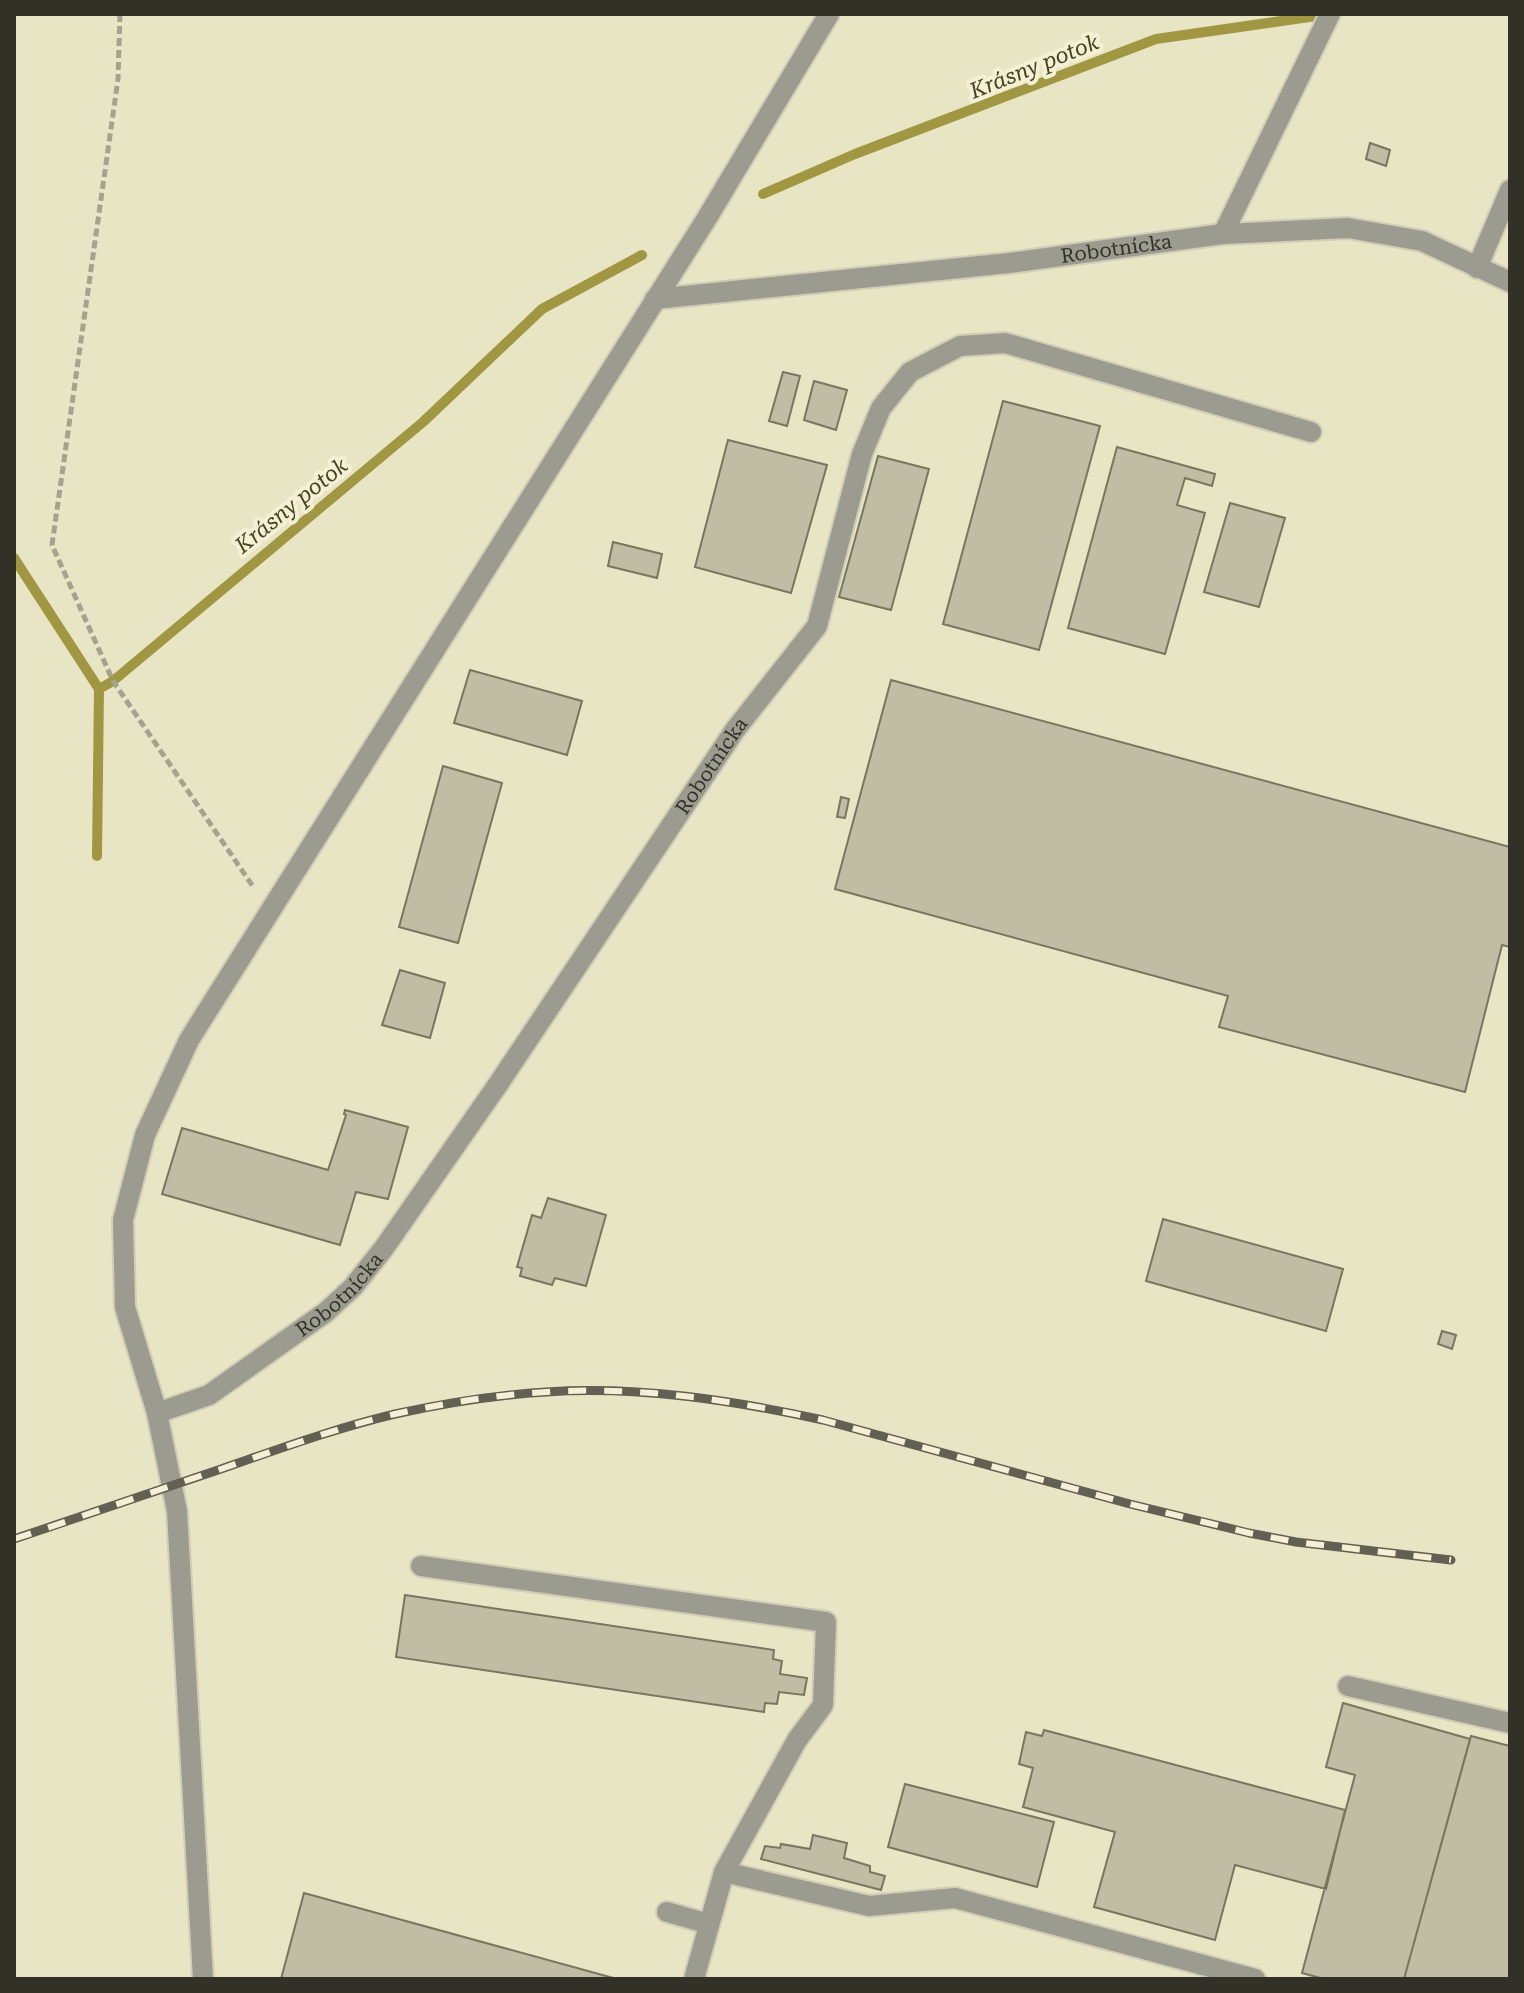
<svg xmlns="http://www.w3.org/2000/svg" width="1524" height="1993" viewBox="0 0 1524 1993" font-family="'Roboto Serif',serif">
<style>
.built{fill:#e8e5c4}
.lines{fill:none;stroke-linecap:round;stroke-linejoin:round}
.stream{stroke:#a19742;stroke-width:10}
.building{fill:#bfbda4;stroke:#78765f;stroke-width:2}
.minor-casing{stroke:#d0ceb6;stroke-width:24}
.path{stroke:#a5a28f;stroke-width:5;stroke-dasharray:8 4;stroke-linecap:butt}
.minor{stroke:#9c9b90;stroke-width:20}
.rail-casing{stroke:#626052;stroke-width:9}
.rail{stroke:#f3f0d6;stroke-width:6;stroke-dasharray:18;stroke-linecap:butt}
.labels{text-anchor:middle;stroke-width:8;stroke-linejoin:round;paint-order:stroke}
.street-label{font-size:20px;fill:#323127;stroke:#f3f0d6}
.water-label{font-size:22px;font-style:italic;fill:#47431f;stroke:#f3f0d6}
</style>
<rect width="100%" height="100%" fill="#f3f0d6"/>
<path class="built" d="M14,14H1510V1979H14Z"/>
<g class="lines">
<path class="stream" d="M763,194L855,154L1156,39L1330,14
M14,558L99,689
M97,856L99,689L113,681L423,422L542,309L642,255"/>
</g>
<path class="building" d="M1370,143L1390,150L1386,166L1366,159Z
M783,372L800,376L787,426L769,421Z
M814,381L847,390L836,430L804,420Z
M1003,401L1100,426L1039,650L943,624Z
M728,440L827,465L791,593L695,567Z
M1117,447L1215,474L1212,486L1185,478L1177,505L1205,513L1165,654L1068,628Z
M878,456L929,469L891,610L839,597Z
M1230,503L1285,518L1259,607L1204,592Z
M613,542L662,554L657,578L608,566Z
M470,670L582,701L567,755L454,723Z
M891,680L1510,847V947L1502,945L1465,1092L1219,1027L1228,996L835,889Z
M443,766L502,783L458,943L399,927Z
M841,797L849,799L845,818L837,817Z
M400,970L445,983L430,1038L382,1025Z
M345,1110L408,1127L388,1199L356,1192L340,1245L162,1194L182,1128L328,1170L346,1115L344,1114Z
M548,1198L606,1215L586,1286L555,1278L552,1285L520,1276L522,1268L517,1267L532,1215L541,1218Z
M1163,1219L1343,1269L1326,1331L1146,1281Z
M1442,1331L1456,1335L1452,1349L1438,1344Z
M405,1595L774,1650L773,1659L782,1661L780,1674L807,1678L804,1695L779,1692L777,1704L765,1703L764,1712L396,1657Z
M1343,1703L1470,1739L1404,1979H1324L1302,1973L1355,1775L1326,1767Z
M1044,1730L1345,1810L1326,1889L1235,1865L1215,1940L1094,1907L1115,1832L1023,1807L1033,1768L1019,1764L1026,1732L1042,1736Z
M1471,1736L1510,1746V1979H1404Z
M905,1784L1054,1822L1037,1887L888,1847Z
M813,1835L847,1843L844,1858L870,1866V1872L885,1876L881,1890L761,1859L765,1846L780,1848L781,1844L810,1849Z
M304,1893L617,1979H281Z"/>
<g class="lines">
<defs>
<g id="minor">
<path d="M1223,234L1330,14"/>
<path d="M1477,268L1510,190"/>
<path id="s1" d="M655,299L1009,263L1223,234L1348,228L1422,241L1510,282"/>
<path id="s2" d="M157,1413L209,1395L326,1312L353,1287L384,1248L499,1083L735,730L817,626L862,454L881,408L910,372L960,346L1005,343L1311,432"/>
<path d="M421,1566L826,1622L823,1705L797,1740L724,1872"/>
<path d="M1348,1686L1510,1723"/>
<path d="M667,1912L709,1924"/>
<path d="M203,1979L177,1511L157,1413L125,1307L123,1220L145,1135L189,1040L707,218L829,14"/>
<path d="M694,1979L724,1872L869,1906L955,1898L1255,1979"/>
</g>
</defs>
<use href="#minor" class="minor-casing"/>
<path class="path" d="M120,14L118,79L52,545L113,681L254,888"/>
<use href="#minor" class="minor"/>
<defs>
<path id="rail" d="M14,1539C83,1516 152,1492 221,1469C279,1449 336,1428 395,1414C445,1403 495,1395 546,1392C640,1386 732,1400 823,1420L1130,1504L1249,1533L1296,1542L1451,1560"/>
</defs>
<use href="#rail" class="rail-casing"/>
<use href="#rail" class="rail"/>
</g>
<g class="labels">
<g class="street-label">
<text dy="7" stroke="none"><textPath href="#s1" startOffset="464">Robotnícka</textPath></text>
<text dy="7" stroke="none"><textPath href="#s2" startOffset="868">Robotnícka</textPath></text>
<text dy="7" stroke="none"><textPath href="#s2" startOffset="220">Robotnícka</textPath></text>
</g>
<g class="water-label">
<text transform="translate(1034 66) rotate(-22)" y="8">Krásny potok</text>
<text transform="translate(291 505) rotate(-39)" y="8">Krásny potok</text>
</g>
</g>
<rect width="1524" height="1993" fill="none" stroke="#323127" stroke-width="32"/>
</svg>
